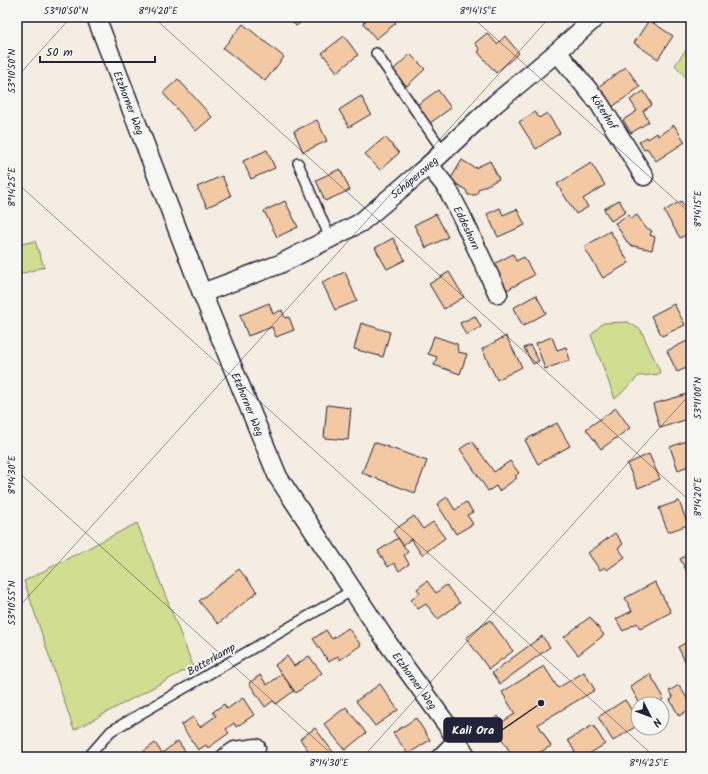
<svg xmlns="http://www.w3.org/2000/svg" width="708" height="774" viewBox="0 0 708 774" font-family="Kalam,sans-serif">
<style>
.green{fill:#d1de91;stroke:#7a8066}
.building{fill:#f2c9a2;stroke:#22223b}
.lines{fill:none;stroke-linecap:round;stroke-linejoin:round}
.service-casing{stroke:#22223b;stroke-width:12}
.minor-casing{stroke:#22223b;stroke-width:21}
.service{stroke:#f6f6f2;stroke-width:9}
.minor{stroke:#f6f6f2;stroke-width:18}
.ticks{fill:none;stroke:#22223b;stroke-width:1;stroke-opacity:0.45}
.labels{text-anchor:middle;stroke-width:4;stroke-linejoin:round;paint-order:stroke}
.street-label{font-size:11px;fill:#22223b;stroke:#f6f6f2}
.leader{fill:none;stroke:#22223b;stroke-width:1.5}
.callout-dot{fill:#22223b;stroke:#f6f6f2;stroke-width:1.5}
.callout{fill:#22223b;stroke:#22223b;stroke-width:1.5}
.callout-label{font-size:12px;text-anchor:middle;font-weight:bold;fill:#fff}
.neatline{fill:none;stroke:#22223b;stroke-width:1.5}
.ticks-label{font-size:10px;text-anchor:middle;fill:#22223b}
</style>
<rect width="100%" height="100%" fill="#f5ede2"/>
<filter id="ink" filterUnits="userSpaceOnUse"><feTurbulence type="fractalNoise" baseFrequency=".025" numOctaves="2"/><feDisplacementMap in="SourceGraphic" scale="8" xChannelSelector="R" yChannelSelector="G"/><feConvolveMatrix kernelMatrix="1 2 1 2 8 2 1 2 1" color-interpolation-filters="sRGB"/></filter>
<g filter="url(#ink)">
<path class="green" d="M691,43V83L675,65Z
M35,241L44,267L17,275V245Z
M628,322L641,330L661,374L639,376L615,399L591,335L603,323Z
M137,523L193,666L74,730L24,581Z"/>
<path class="building" d="M288,17H308L296,26Z
M370,17H391L396,23L376,39L363,23Z
M649,20L673,36L658,59L634,43Z
M243,24L284,57L265,81L223,48Z
M487,33L497,44L505,36L519,53L496,73L478,52L480,50L475,43Z
M344,36L358,55L337,72L322,53Z
M410,54L425,69L407,86L392,71Z
M626,67L640,87L612,107L598,87Z
M178,79L212,117L196,131L163,93Z
M438,90L451,108L430,123L417,105Z
M644,91L652,105L643,111L649,122L631,133L623,120L637,111L630,100Z
M361,96L371,114L349,127L339,110Z
M535,112L539,118L547,113L560,133L536,149L519,122Z
M317,120L327,141L303,152L294,131Z
M674,125L685,142L656,161L647,148L644,150L639,142L647,137L648,139L657,133L658,136Z
M385,137L399,153L380,170L365,154Z
M267,150L275,168L251,179L243,161Z
M462,160L475,168L490,161L499,179L479,189L476,195H468L466,190L450,180Z
M591,163L605,185L583,199L588,207L576,214L557,184Z
M340,169L350,190L325,201L316,180Z
M222,176L231,196L207,207L197,187Z
M619,200L626,212L611,221L604,209Z
M285,201L298,227L277,237L264,211Z
M681,201L691,218V232L680,238L664,211Z
M500,208L503,215L517,209L525,225L498,237L487,214Z
M436,214L448,237L426,248L414,225Z
M628,215L631,219L637,215L645,227L652,231L650,235L655,237L652,250L629,245L615,223Z
M610,231L629,263L603,278L584,247Z
M393,238L405,260L387,269L375,248Z
M513,254L516,261L524,257L534,275L507,290L494,264Z
M345,272L357,301L335,310L322,282Z
M449,272L464,297L444,309L429,284Z
M536,295L546,313L523,326L513,308Z
M269,303L273,314L282,310L285,318L289,317L294,330L276,337L272,327L248,336L240,315Z
M674,304L685,325L662,336L651,316Z
M475,316L481,327L466,335L460,323Z
M361,323L390,332L383,357L354,349Z
M434,336L457,344L458,352L467,354L460,374L434,365L437,357L428,354Z
M506,336L522,367L497,380L482,349Z
M552,337L557,350L566,347L570,360L545,369L536,343Z
M687,341L691,349V366L677,372L667,351Z
M530,345L539,361L533,364L524,348Z
M691,393V418L660,428L653,404Z
M327,405L351,408L348,440L324,438Z
M616,408L630,428L601,449L586,429Z
M557,423L570,446L538,464L525,440Z
M691,439V465L678,470L670,447Z
M472,441L494,472L510,461L519,473L515,476L517,478L499,491L496,486L488,491L460,449Z
M374,442L427,461L415,493L362,473Z
M649,454L660,479L638,488L627,464Z
M447,497L455,510L466,502L473,512L467,515L473,524L456,534L437,504Z
M679,501L688,525L668,532L659,508Z
M414,516L423,529L433,522L445,538L422,555L411,539L403,545L393,531Z
M615,533L623,544L618,548L625,557L607,570L605,567L600,570L588,553Z
M398,538L408,552L404,555L409,564L399,571L394,563L388,567L378,551Z
M691,553V579L680,559Z
M239,569L257,592L218,624L199,601Z
M427,581L436,593L446,585L460,603L438,619L426,604L418,609L411,600L420,593L417,589Z
M655,582L671,612L640,629L637,623L623,631L616,619L632,611L625,598Z
M590,617L604,635L578,655L564,637Z
M490,620L513,651L489,669L466,638Z
M348,628L361,645L340,660L338,656L329,662L313,639L326,630L332,639Z
M542,636L550,647L500,684L492,673Z
M691,640V673L678,647Z
M287,656L294,666L309,656L322,673L296,693L275,665Z
M544,666L558,688L584,672L595,690L538,724L551,746L532,757H513L491,721L498,716L502,722L515,714L502,692Z
M282,674L294,691L276,704L273,701L265,707L249,683L260,675L267,685Z
M650,674L663,696L661,704H640L630,686Z
M380,684L398,710L375,726L356,701Z
M679,685L691,705V708L679,716L670,700L673,698L669,691Z
M243,698L254,715L236,727L234,723L226,729L229,733L208,748L206,745L198,750L181,725L193,717L200,727L216,716L213,712L224,704L227,709Z
M625,700L638,720V725L613,741L598,717Z
M346,707L366,733L345,750L324,724Z
M416,718L430,740L408,754L393,733Z
M593,725L605,744L584,757H567L575,752L568,740Z
M315,728L333,752L327,757H313L300,739Z
M178,741L189,757H147L143,752L155,743L162,753Z"/>
<g class="lines">
<defs>
<path id="service" d="M376,53L443,151
M298,163L330,238
M88,757L111,731L353,590"/>
<g id="minor">
<path id="s1" d="M96,17L202,293L278,477L389,645L447,725L467,757"/>
<path id="s2" d="M557,52L599,103L644,176"/>
<path id="s3" d="M429,165L447,188L463,219L498,294"/>
<path id="s4" d="M202,293L280,264L360,223L429,165L496,103L557,52L596,17"/>
<path d="M226,757L235,751L256,748"/>
<path d="M441,757L457,741"/>
</g>
</defs>
<use href="#service" class="service-casing"/>
<use href="#minor" class="minor-casing"/>
<use href="#service" class="service"/>
<use href="#minor" class="minor"/>
</g>
</g>
<path class="ticks" d="M153,17L691,502M472,17L691,214M17,77L71,17M17,183L655,757M17,471L335,757M17,609L550,17M363,757L691,393"/>
<g class="labels">
<g class="street-label">
<text dy="4" stroke="none"><textPath href="#s1" startOffset="92">Etzhorner Weg</textPath></text>
<text dy="4" stroke="none"><textPath href="#s2" startOffset="76">Köterhof</textPath></text>
<text dy="4" stroke="none"><textPath href="#s4" startOffset="244">Schäpersweg</textPath></text>
<text dy="4" stroke="none"><textPath href="#s3" startOffset="74">Eddeshorn</textPath></text>
<text dy="4" stroke="none"><textPath href="#s1" startOffset="416">Etzhorner Weg</textPath></text>
<text transform="translate(211 659) rotate(-30)" y="4">Botterkamp</text>
<text dy="4" stroke="none"><textPath href="#s1" startOffset="740">Etzhorner Weg</textPath></text>
</g>
</g>
<path class="leader" d="M541 703L502 730"/>
<circle class="callout-dot" cx="541" cy="703" r="4"/>
<rect class="callout" x="444" y="718" width="58" height="24" rx="4"/>
<g class="callout-label">
<text x="473" y="734">Kali Ora</text>
</g>
<rect width="708" height="774" fill="none" stroke="#f6f6f2" stroke-width="44"/>
<g transform="translate(650 716) rotate(132)"><circle r="19" fill="#f6f6f2" stroke="#a1a1a9"/>
<path d="M0-3L7 15L0 10L-7 15Z" fill="#22223b"/>
<text y="-6" font-size="11" font-weight="bold" text-anchor="middle" fill="#22223b">N</text>
</g>
<path d="M40 56v6h115v-6" fill="none" stroke="#22223b" stroke-width="2"/>
<text x="46" y="56" font-size="12" fill="#22223b" stroke="#f6f6f2" stroke-width="3" paint-order="stroke">50 m</text>
<rect x="22" y="22" width="664" height="730" class="neatline"/>
<g class="ticks-label">
<text x="66" y="14">53°10'50"N</text>
<text x="158" y="14">8°14'20"E</text>
<text x="478" y="14">8°14'15"E</text>
<text transform="translate(11 71) rotate(-90)" y="4">53°10'50"N</text>
<text transform="translate(11 187) rotate(-90)" y="4">8°14'25"E</text>
<text transform="translate(697 209) rotate(-90)" y="4">8°14'15"E</text>
<text transform="translate(697 398) rotate(-90)" y="4">53°11'00"N</text>
<text transform="translate(11 475) rotate(-90)" y="4">8°14'30"E</text>
<text transform="translate(697 497) rotate(-90)" y="4">8°14'20"E</text>
<text transform="translate(11 603) rotate(-90)" y="4">53°10'55"N</text>
<text x="329" y="766">8°14'30"E</text>
<text x="649" y="766">8°14'25"E</text>
</g>
</svg>
